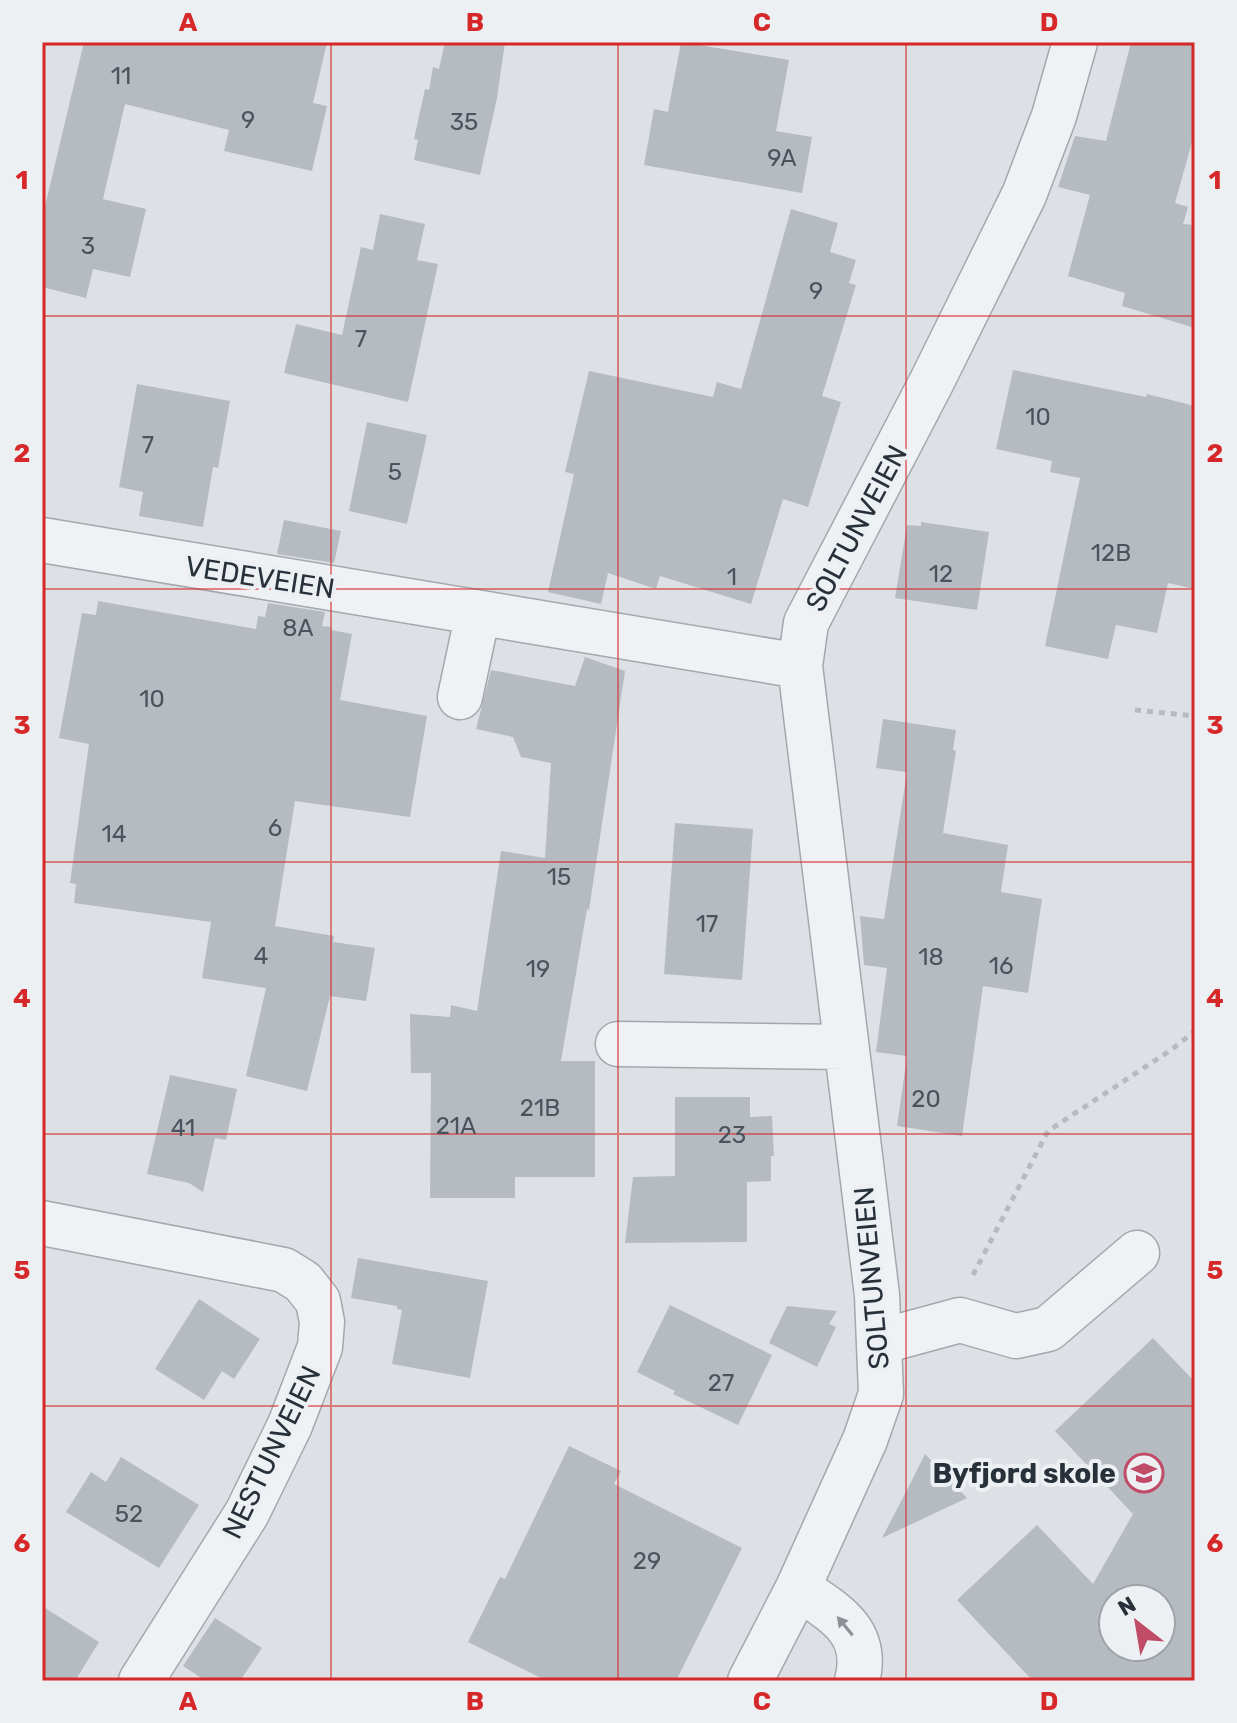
<svg xmlns="http://www.w3.org/2000/svg" width="1237" height="1723" viewBox="0 0 1237 1723" font-family="Rubik,sans-serif">
<style>
.building{fill:#b5bbc1;fill-rule:evenodd}
.lines{fill:none;stroke-linecap:round;stroke-linejoin:round}
.minor-casing{stroke:#a3a8ae;stroke-width:47}
.path{stroke:#b7bbc0;stroke-width:5;stroke-dasharray:6 6;stroke-linecap:butt}
.minor{stroke:#eff1f4;stroke-width:44}
.oneway{fill:#8c9097}
.grid{fill:none;stroke:#d62828;stroke-width:2;stroke-opacity:0.55}
.labels{text-anchor:middle;stroke-width:8;stroke-linejoin:round;paint-order:stroke}
.number-label{font-size:24px;fill:#4b535c}
.street-label{font-size:28px;fill:#28303a;stroke:#ecf0f3}
.poi-label{font-size:28px;font-weight:bold;fill:#28303a;stroke:#ecf0f3;text-anchor:end}
.neatline{fill:none;stroke:#d62828;stroke-width:3}
.grid-label{font-size:26px;text-anchor:middle;font-weight:bold;fill:#d62828}
</style>
<rect width="100%" height="100%" fill="#dde1e5"/>
<path class="building" d="M84,42H327L313,103L327,106L312,171L224,151L229,130L125,104L103,199L146,209L130,277L93,269L86,298L42,287V219Z
M445,42H505L497,98L480,175L414,160L418,140L414,139L425,89L429,90L433,67L439,69Z
M681,42L789,60L776,131L812,137L802,193L644,165L654,109L668,112Z
M1131,42H1195V131L1175,203L1188,207L1183,224L1195,225V328L1122,306L1125,293L1068,276L1090,195L1058,187L1075,136L1106,141Z
M791,209L838,223L830,252L856,260L849,283L856,285L822,396L841,402L808,507L783,499L751,604L660,576L656,589L608,573L601,604L548,592L574,474L565,472L589,371L713,397L717,382L741,389Z
M380,214L425,224L417,260L438,264L408,402L284,373L296,324L342,335L361,247L373,250Z
M1013,370L1146,397L1147,394L1195,406V589L1168,583L1157,633L1116,625L1108,659L1045,646L1080,478L1050,472L1052,461L996,449Z
M137,384L230,401L218,468L213,467L203,527L139,516L143,492L119,487Z
M367,422L427,435L407,524L349,511Z
M284,520L341,531L334,563L277,554Z
M921,522L989,532L977,610L895,598L907,525L921,526Z
M98,601L256,629L258,616L265,617L268,603L325,612L322,626L331,627V630L352,634L340,700L427,716L410,817L295,801L275,926L334,936L333,942L375,948L366,1001L330,996L307,1091L246,1076L266,988L202,978L211,922L74,903L76,884L70,883L89,744L59,738L82,613L96,615Z
M585,657L625,671L589,910L587,909L561,1061H595V1177H515V1198H430L431,1073H411L410,1014L450,1017L451,1005L477,1011L501,851L545,858L551,763L521,757L513,737L476,729L491,670L575,686Z
M883,719L956,730L953,750L956,751L943,833L1008,845L1001,892L1042,899L1028,993L983,986L962,1136L897,1126L907,1056L876,1052L887,968L864,965L860,916L884,919L907,772L876,768Z
M675,823L753,829L742,980L664,974Z
M170,1075L237,1089L226,1140L215,1138L203,1192L189,1183L147,1174Z
M675,1097H750V1117L772,1116L774,1156H771V1181L747,1182V1242L625,1243L633,1177L675,1176Z
M358,1258L488,1281L470,1378L392,1364L402,1310L397,1309V1306L351,1298Z
M199,1299L260,1339L234,1379L222,1371L204,1400L155,1369Z
M670,1305L772,1355L738,1425L673,1394L675,1391L637,1372Z
M787,1306L837,1311L829,1324L836,1327L817,1367L769,1343Z
M1153,1338L1195,1382V1681H1033L957,1600L1037,1525L1093,1584L1133,1514L1055,1431ZM1113,1599H1161V1647H1113Z
M569,1446L621,1471L614,1484L742,1548L676,1681H547L468,1642L500,1577L505,1579Z
M925,1454L967,1498L882,1538L909,1486Z
M121,1457L199,1505L159,1568L66,1512L91,1472L106,1482Z
M42,1606L99,1642L75,1681H42Z
M215,1618L262,1648L240,1681H206L183,1666Z"/>
<g class="lines">
<defs>
<path id="minor" d="M42,540L800,666
M460,697L478,613
M618,1044L846,1047
M42,1223L284,1270L303,1282L318,1301L322,1322L320,1347L290,1425L247,1513L141,1681
M879,1342L960,1320L1016,1336L1048,1329L1137,1253
M798,1588C835,1613 870,1631 857,1681
M750,1681L798,1588L865,1440L881,1394L877,1295L800,666L806,623L932,381L1024,195L1054,116L1075,42"/>
</defs>
<use href="#minor" class="minor-casing"/>
<path class="path" d="M1135,710L1195,716
M973,1275L1048,1131L1171,1050L1195,1031"/>
<use href="#minor" class="minor"/>
</g>
<defs><path id="oneway-solid" d="M-6-.8H1V-3.2L6.5 0L1 3.2V.8H-6Z" transform="scale(2)"/></defs>
<use class="oneway" href="#oneway-solid" transform="translate(845 1626) rotate(-129)"/>
<path class="grid" d="M331,42V1681M618,42V1681M906,42V1681M42,316H1195M42,589H1195M42,862H1195M42,1134H1195M42,1406H1195"/>
<defs>
<symbol id="school-ring" viewBox="-11 -11 22 22"><circle r="9.5" fill="#ecf0f3" stroke="#c04c67" stroke-width="1.5"/><path d="M0-5L7-2L0 1L-7-2ZM-4 1L0 2.5L4 1V4Q0 6-4 4Z" fill="#c04c67"/></symbol>
</defs>
<g fill-rule="evenodd">
<use href="#school-ring" x="1122" y="1451" width="44" height="44"/>
</g>
<g class="labels">
<g class="number-label">
<text x="121" y="84">11</text>
<text x="248" y="128">9</text>
<text x="464" y="130">35</text>
<text x="782" y="166">9A</text>
<text x="88" y="254">3</text>
<text x="816" y="299">9</text>
<text x="361" y="347">7</text>
<text x="1038" y="425">10</text>
<text x="148" y="453">7</text>
<text x="395" y="480">5</text>
<text x="1111" y="561">12B</text>
<text x="941" y="582">12</text>
<text x="732" y="585">1</text>
<text x="298" y="636">8A</text>
<text x="152" y="707">10</text>
<text x="275" y="836">6</text>
<text x="114" y="842">14</text>
<text x="559" y="885">15</text>
<text x="707" y="932">17</text>
<text x="261" y="964">4</text>
<text x="931" y="965">18</text>
<text x="1001" y="974">16</text>
<text x="538" y="977">19</text>
<text x="926" y="1107">20</text>
<text x="540" y="1116">21B</text>
<text x="456" y="1134">21A</text>
<text x="183" y="1136">41</text>
<text x="732" y="1143">23</text>
<text x="721" y="1391">27</text>
<text x="129" y="1522">52</text>
<text x="647" y="1569">29</text>
</g>
<g class="street-label">
<text transform="translate(856 528) rotate(-62)" y="10">SOLTUNVEIEN</text>
<text transform="translate(260 577) rotate(9)" y="10">VEDEVEIEN</text>
<text transform="translate(871 1278) rotate(-95)" y="10">SOLTUNVEIEN</text>
<text transform="translate(271 1452) rotate(-64)" y="10">NESTUNVEIEN</text>
</g>
<g class="poi-label">
<text x="1116" y="1483">Byfjord skole</text>
</g>
</g>
<rect width="1237" height="1723" fill="none" stroke="#ecf0f3" stroke-width="88"/>
<g transform="translate(1137 1623) rotate(329)"><circle r="38" fill="#ecf0f3" stroke="#9ea3a9" stroke-width="2"/>
<path d="M0-6L14 30L0 20L-14 30Z" fill="#c04c67"/>
<text y="-12" font-size="22" font-weight="bold" text-anchor="middle" fill="#28303a">N</text>
</g>
<rect x="44" y="44" width="1149" height="1635" class="neatline"/>
<g class="grid-label">
<text x="188" y="31">A</text>
<text x="475" y="31">B</text>
<text x="762" y="31">C</text>
<text x="1049" y="31">D</text>
<text x="22" y="189">1</text>
<text x="1215" y="189">1</text>
<text x="22" y="462">2</text>
<text x="1215" y="462">2</text>
<text x="22" y="734">3</text>
<text x="1215" y="734">3</text>
<text x="22" y="1007">4</text>
<text x="1215" y="1007">4</text>
<text x="22" y="1279">5</text>
<text x="1215" y="1279">5</text>
<text x="22" y="1552">6</text>
<text x="1215" y="1552">6</text>
<text x="188" y="1710">A</text>
<text x="475" y="1710">B</text>
<text x="762" y="1710">C</text>
<text x="1049" y="1710">D</text>
</g>
</svg>
